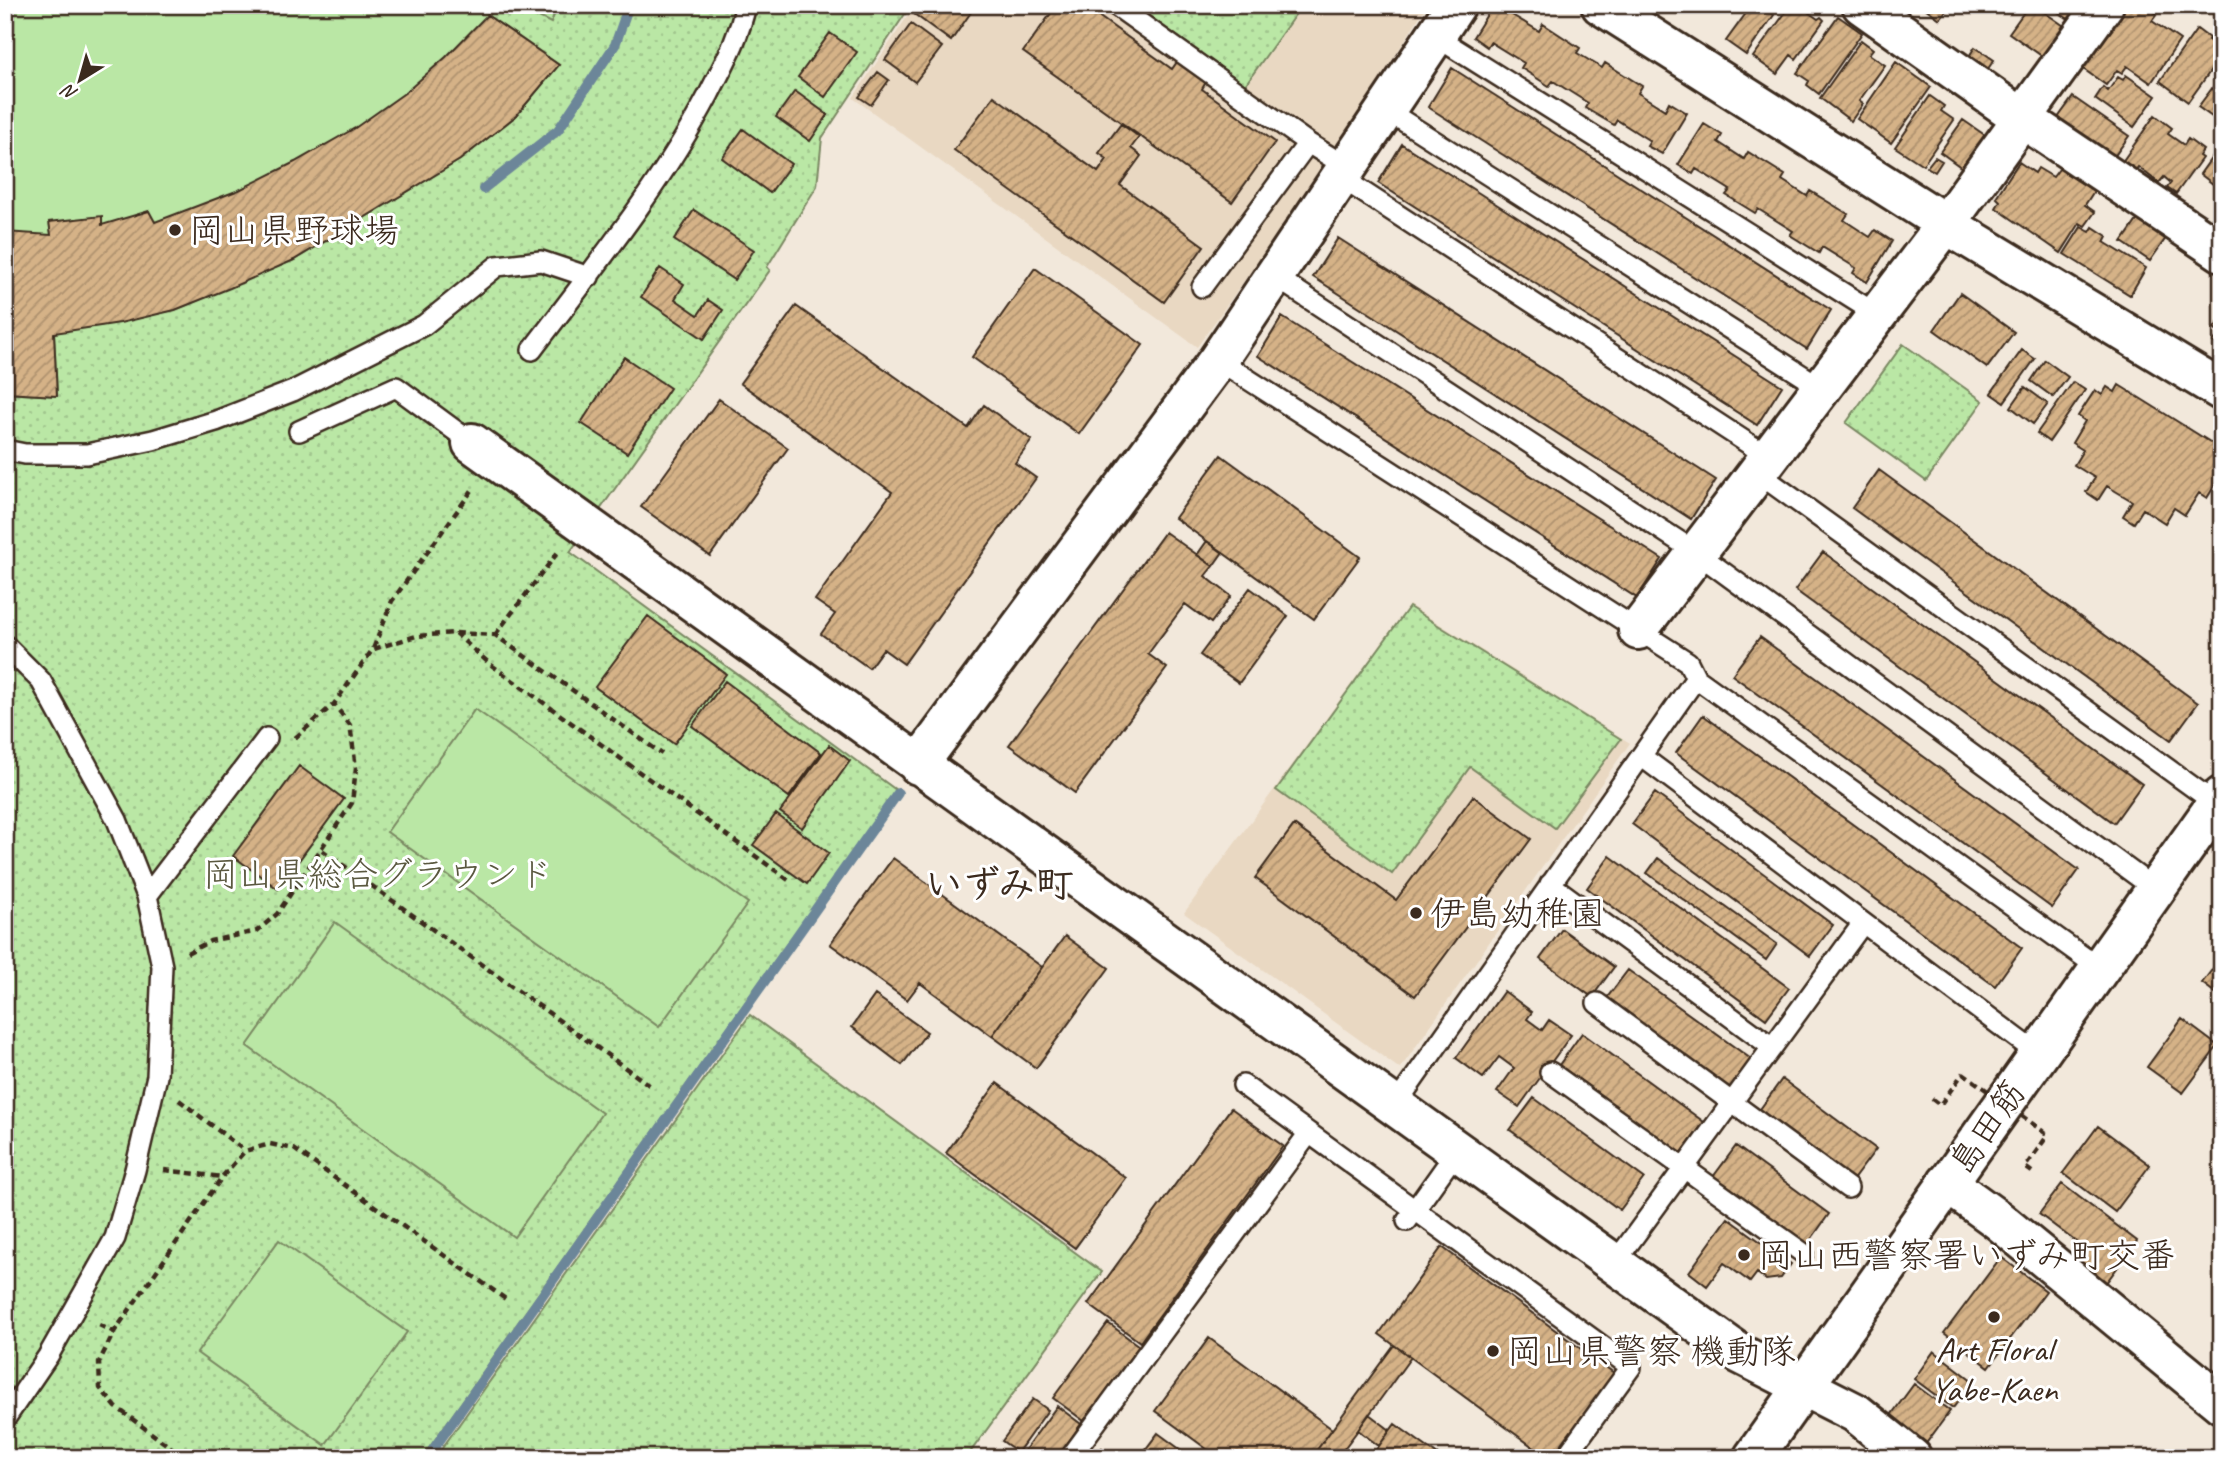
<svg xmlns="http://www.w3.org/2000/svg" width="2227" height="1463" viewBox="0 0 2227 1463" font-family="Caveat,'Klee One',sans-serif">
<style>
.built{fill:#e9d8c2}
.park{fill:url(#park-dots);stroke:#7a8862;stroke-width:2}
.pitch{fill:#bae7a5;stroke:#7a8862;stroke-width:2}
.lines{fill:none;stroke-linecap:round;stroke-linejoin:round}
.stream{stroke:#6c8699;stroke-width:10}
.building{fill:url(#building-hatch);stroke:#3b2a1e;stroke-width:2}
.lane-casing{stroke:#3b2a1e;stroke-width:24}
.street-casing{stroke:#3b2a1e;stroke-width:44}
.secondary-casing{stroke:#3b2a1e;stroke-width:44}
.path{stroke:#3b2a1e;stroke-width:4.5;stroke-dasharray:7 5;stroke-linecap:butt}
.lane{stroke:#fff;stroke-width:19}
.street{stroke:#fff;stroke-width:38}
.secondary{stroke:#fff;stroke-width:38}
.path-bridge{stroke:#3b2a1e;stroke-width:4.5;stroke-dasharray:7 5;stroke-linecap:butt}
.poi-dot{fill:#3b2a1e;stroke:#fff;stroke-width:2.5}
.labels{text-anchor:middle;stroke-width:6;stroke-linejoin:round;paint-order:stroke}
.poi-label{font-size:35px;fill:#3b2a1e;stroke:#fff;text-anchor:start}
.park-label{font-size:35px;fill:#5b5940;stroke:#fff}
.street-label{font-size:35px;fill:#3b2a1e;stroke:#fff}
.quarter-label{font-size:38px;font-weight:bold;fill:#3b2a1e;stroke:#fff}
</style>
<defs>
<pattern id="park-dots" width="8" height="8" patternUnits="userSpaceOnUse" patternTransform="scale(1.75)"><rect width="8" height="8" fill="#bae7a5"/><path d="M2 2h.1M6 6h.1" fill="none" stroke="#a1c68e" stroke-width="1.8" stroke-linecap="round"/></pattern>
<pattern id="building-hatch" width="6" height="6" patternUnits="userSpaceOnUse" patternTransform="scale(1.75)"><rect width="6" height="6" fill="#d5b287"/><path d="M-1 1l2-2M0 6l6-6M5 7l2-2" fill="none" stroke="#ae916e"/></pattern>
</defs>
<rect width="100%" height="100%" fill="#f2e8db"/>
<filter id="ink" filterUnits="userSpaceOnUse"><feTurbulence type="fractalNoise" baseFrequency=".0143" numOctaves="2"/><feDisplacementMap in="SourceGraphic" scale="14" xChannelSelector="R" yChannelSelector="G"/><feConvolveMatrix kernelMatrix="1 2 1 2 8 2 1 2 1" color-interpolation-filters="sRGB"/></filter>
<g filter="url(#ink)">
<path class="built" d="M915,5H1427L1324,169L1197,347L853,98Z
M1409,605L1630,743L1400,1069L1184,913Z"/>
<path class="park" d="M5,5H911L822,138L817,186L767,267L770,270L570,552L896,790L422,1458H5Z
M1134,5H1302L1245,85Z
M1903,344L1983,401L1926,481L1846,423Z
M1409,607L1621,739L1555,828L1470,767L1392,874L1276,790Z
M750,1015L1102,1272L966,1458H444L438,1454Z"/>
<path class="pitch" d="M5,5H493L487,15L559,65L516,116L460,160L294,260L175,310L54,333L57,396L5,393Z
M515,5H558L551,23Z
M475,709L748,903L659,1027L387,832Z
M335,922L602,1113L514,1237L247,1046Z
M279,1240L407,1332L325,1445L197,1353Z"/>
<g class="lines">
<path class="stream" d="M483,189L558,130L615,45L629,5
M427,1458L898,793"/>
</g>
<path class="building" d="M920,5H976L951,41L914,14Z
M1057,5H1083L1172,69L1177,62L1206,82L1202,89L1275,142L1232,202L1023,52Z
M1493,5H1512L1516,8L1512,15L1539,31L1543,24L1580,48L1577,53L1602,68L1605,63L1642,86L1638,93L1665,110L1669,102L1687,113L1662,154L1647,146L1650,141L1617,120L1614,125L1585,108L1588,103L1553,81L1549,86L1521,68L1524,63L1490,42L1487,47L1473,37Z
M1752,5H1761L1774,15L1746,55L1726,41Z
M1791,5H1798L1818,19L1821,17L1824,20L1796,59L1791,55L1777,74L1753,57Z
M1921,5H1950L1940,19Z
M2029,5H2034L2067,28L2046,59L2009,33Z
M2063,5H2074L2078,9L2070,20L2058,12Z
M2122,5H2144L2157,14L2152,21L2180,40L2151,83L2127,66L2122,73L2117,70L2106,85L2079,66Z
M487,15L559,65L516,116L460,160L294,260L230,288L175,310L120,323L54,333L57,396L5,393V232L51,235L49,222L102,216V225L149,211L155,222L239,190L295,162L355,128L406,92L446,57Z
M1838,16L1862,33L1819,94L1807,85L1809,81L1797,73Z
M911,24L942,47L915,82L885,60Z
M2222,25V48L2210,40Z
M2197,29L2209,38L2208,40L2222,50V55L2188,102L2160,81Z
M830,33L857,52L825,97L798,77Z
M1861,40L1873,49L1869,54L1885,65L1859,101L1863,104L1851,121L1820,98Z
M1975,47L1994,60L1985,73L1966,61Z
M1896,62L1931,87L1891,143L1857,119Z
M1452,68L1831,310L1807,349L1428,107Z
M878,72L889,80L871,105L859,97Z
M2126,75L2156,96L2134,127L2095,99L2103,87L2108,91L2118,77L2123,80Z
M2222,75V124L2198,107Z
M795,91L828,115L810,141L776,117Z
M994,96L1098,172L1107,159L1099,153L1121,124L1139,137L1131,148L1141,156L1120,185L1204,246L1164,302L954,150Z
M1930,96L1944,106L1941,111L1954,120L1923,165L1895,147Z
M2073,97L2129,136L2111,161L2055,122Z
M2155,115L2172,128L2168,134L2184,145L2188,139L2203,150L2199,156L2202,158L2176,194L2167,188L2171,183L2164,177L2159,183L2138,167L2135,171L2122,162Z
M1963,120L1992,140L1969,173L1940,152Z
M1704,124L1722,135L1718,142L1744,159L1748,152L1785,175L1782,180L1807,196L1810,191L1848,214L1844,220L1870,237L1875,230L1892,241L1867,282L1853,273L1856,268L1822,247L1819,253L1790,235L1793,231L1758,209L1755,213L1726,195L1730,190L1696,169L1693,174L1678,165Z
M743,129L791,164L770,193L722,158Z
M2222,143V191L2200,174Z
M1402,144L1782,386L1757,425L1378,183Z
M1935,157L1942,161L1935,172L1927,167Z
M2019,162L2035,173L2038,168L2053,177L2059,169L2094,191L2085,205L2095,212L2085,226L2080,223L2061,253L1996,208L2000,201L1996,197Z
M694,210L754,250L734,280L674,240Z
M2138,219L2166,238L2150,261L2122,242Z
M2081,227L2090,232L2093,227L2107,236L2104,242L2146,268L2130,295L2064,254Z
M1338,238L1716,480L1691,519L1313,277Z
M660,268L684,284L675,299L698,315L708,300L723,310L704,339L641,297Z
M1035,268L1143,345L1079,434L972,357Z
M1960,293L2014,332L1987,368L1934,330Z
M796,306L968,428L984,405L1032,440L1015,463L1036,478L904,664L883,649L869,668L821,634L835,614L815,600L892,492L740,383Z
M1282,317L1662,559L1637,598L1258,356Z
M2222,318V348L2213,342L2220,333L2214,328Z
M2022,350L2035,359L2004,402L1991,393Z
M624,357L670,388L627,453L581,423Z
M2045,360L2068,377L2053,397L2031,381Z
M2073,382L2085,390L2049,442L2037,433Z
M2119,385L2218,447L2213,453L2221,459L2216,467L2222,471V474L2207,498L2199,493L2185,515L2174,508L2165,523L2143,509L2134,523L2123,516L2132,501L2107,486L2098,500L2086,492L2095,478L2074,465L2083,450L2072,443L2085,421L2078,416L2095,390L2102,395L2107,387L2115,392Z
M2025,387L2048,404L2033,424L2011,407Z
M719,399L788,448L710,556L641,507Z
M1221,455L1360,557L1314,619L1175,518Z
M1879,470L2198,703L2171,740L1852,508Z
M1165,532L1213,566L1205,576L1231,596L1211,623L1185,604L1148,654L1167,668L1075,793L1009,745Z
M1207,541L1223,552L1213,566L1197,555Z
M1823,552L2142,784L2114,823L1795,590Z
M1250,588L1288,616L1239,683L1200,655Z
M648,616L726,674L674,744L595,687Z
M1760,637L2079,870L2052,908L1732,675Z
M725,681L821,753L789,797L692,726Z
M1703,715L2022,948L1995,986L1676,753Z
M829,745L850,761L802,828L780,812Z
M299,766L344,799L278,889L233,856Z
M1655,793L1833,925L1810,956L1632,824Z
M1473,796L1531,839L1415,996L1255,878L1294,825L1396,900Z
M776,814L829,853L807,884L753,845Z
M1610,856L1789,988L1766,1019L1587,888Z
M893,858L1042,967L992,1036L920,983L907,1000L830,944Z
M1658,858L1777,944L1766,960L1647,873Z
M1562,929L1614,967L1592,997L1540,959Z
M1065,936L1109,968L1036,1068L992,1036Z
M2220,959L2222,961V998L2202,983Z
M1628,970L1751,1059L1729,1089L1606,999Z
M1504,991L1532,1012L1527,1019L1542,1030L1549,1020L1571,1035L1519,1107L1497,1092L1514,1068L1499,1057L1483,1078L1456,1058Z
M875,995L927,1032L902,1065L852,1027Z
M2182,1019L2218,1046L2183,1093L2147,1067Z
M1582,1033L1704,1122L1681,1154L1559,1065Z
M1782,1079L1876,1149L1852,1181L1758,1112Z
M997,1083L1126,1178L1075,1248L946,1153Z
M1534,1098L1644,1178L1620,1210L1510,1130Z
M1231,1108L1283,1146L1140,1342L1088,1304Z
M2098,1126L2150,1165L2115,1212L2063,1173Z
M1736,1146L1829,1214L1807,1245L1713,1177Z
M2062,1184L2137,1241L2100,1291L2069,1268L2084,1248L2039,1214Z
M1728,1218L1791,1264L1781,1278L1766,1280L1757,1273L1750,1282L1724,1263L1707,1286L1689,1272Z
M1442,1247L1618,1376L1558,1458H1548L1379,1334Z
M2001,1257L2046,1291L1989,1367L1944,1333Z
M1108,1323L1139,1346L1084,1421L1053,1398Z
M1209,1338L1332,1429L1311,1458H1219L1155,1411Z
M1394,1345L1411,1357L1358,1430L1337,1458H1311Z
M1934,1351L1973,1381L1953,1408L1914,1379Z
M1914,1384L1950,1411L1919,1453L1883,1426Z
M1033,1399L1048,1410L1018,1452L1002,1441Z
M1057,1406L1081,1424L1057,1458H1019Z
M1369,1414L1390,1430L1379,1446L1358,1430Z
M1395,1424L1442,1458H1370Z
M1158,1433L1192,1458H1139Z
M1867,1446L1883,1458H1859Z
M1102,1448L1116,1458H1095Z"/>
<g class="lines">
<defs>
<path id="lane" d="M1115,5L1308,143L1347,167
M1435,36L1878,315
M1386,110L1822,388
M1340,177L1769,457
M1274,276L1697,553L2155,889
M1202,287L1308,143
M532,350C595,267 661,185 709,94C725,62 738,40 746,5
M1218,360L1688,662L1696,678L2099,968
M299,431L396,387L472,443
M5,450L25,454H87L153,440L216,421L293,391L424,325L497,266L541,261L589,277
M1758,473L2215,803
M5,645L41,681L117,820L147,896L162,966L157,1076L135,1170L115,1238L48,1356L5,1419
M1641,756L2038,1054
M1550,884L1772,1047
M147,896L267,738
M1597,1003L1848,1188
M1550,1072L1803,1253
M1243,1085L1631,1367L1565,1458
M1394,1107L1696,678
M1407,1221L1456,1152
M1614,1264L1863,923
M1070,1458L1309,1133"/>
<path id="street" d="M1601,5L1946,224L2222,391
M1862,5L2022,118L2222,252
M472,443L1740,1354L1856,1413L1912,1458
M1638,630L1946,224L2104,5
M918,765L1218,360L1456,5
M1947,1183L1998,1220L2222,1404"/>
<path id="secondary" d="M1753,1458L2222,796"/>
</defs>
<use href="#lane" class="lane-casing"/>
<use href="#street" class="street-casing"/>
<use href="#secondary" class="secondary-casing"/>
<path class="path" d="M455,633L490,664L790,881
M495,635L558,552
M374,649L416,636L455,633L495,635L662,754
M295,738L334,704L373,649L392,601L473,489
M322,850L652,1087
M187,953L210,941L257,931L277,914L352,803L356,768L350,725L334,704
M5,1022V1023
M1932,1099L1940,1105L1963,1073
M179,1100L245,1151
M164,1170L222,1177
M2032,1172L2025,1167L2048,1135
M99,1325L114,1332
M185,1458L116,1407L100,1388L99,1362L114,1332L222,1177L245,1151L270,1144L294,1149L507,1300"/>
<use href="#lane" class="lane"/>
<use href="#street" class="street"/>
<use href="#secondary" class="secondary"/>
<path class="path-bridge" d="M1963,1073L2048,1135"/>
</g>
</g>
<g class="poi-dot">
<circle cx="175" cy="230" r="7"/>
<circle cx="1416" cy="913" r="7"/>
<circle cx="1744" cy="1255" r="7"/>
<circle cx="1994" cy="1317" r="7"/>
<circle cx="1493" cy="1351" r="7"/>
</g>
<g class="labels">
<g class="poi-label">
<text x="189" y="242">岡山県野球場</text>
<text x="1430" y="925">伊島幼稚園</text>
<text x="1758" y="1267">岡山西警察署いずみ町交番</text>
<text x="1994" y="1361" text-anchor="middle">Art Floral<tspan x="1994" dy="40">Yabe-Kaen</tspan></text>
<text x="1507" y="1363">岡山県警察 機動隊</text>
</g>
<g class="park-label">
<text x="378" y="886">岡山県総合グラウンド</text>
</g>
<g class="street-label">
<text transform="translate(1987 1127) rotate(-55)" y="12">島田筋</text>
</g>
<g class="quarter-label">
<text x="999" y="897">いずみ町</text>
</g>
</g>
<rect width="2227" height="1463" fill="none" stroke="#fff" stroke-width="28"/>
<rect x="14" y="14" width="2199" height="1435" fill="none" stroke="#3b2a1e" stroke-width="2.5" filter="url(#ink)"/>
<g transform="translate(80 80) rotate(217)" stroke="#ffffff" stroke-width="5" paint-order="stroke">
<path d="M0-5L12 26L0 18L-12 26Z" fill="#3b2a1e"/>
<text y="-10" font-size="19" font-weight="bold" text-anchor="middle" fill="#3b2a1e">N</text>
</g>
</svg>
